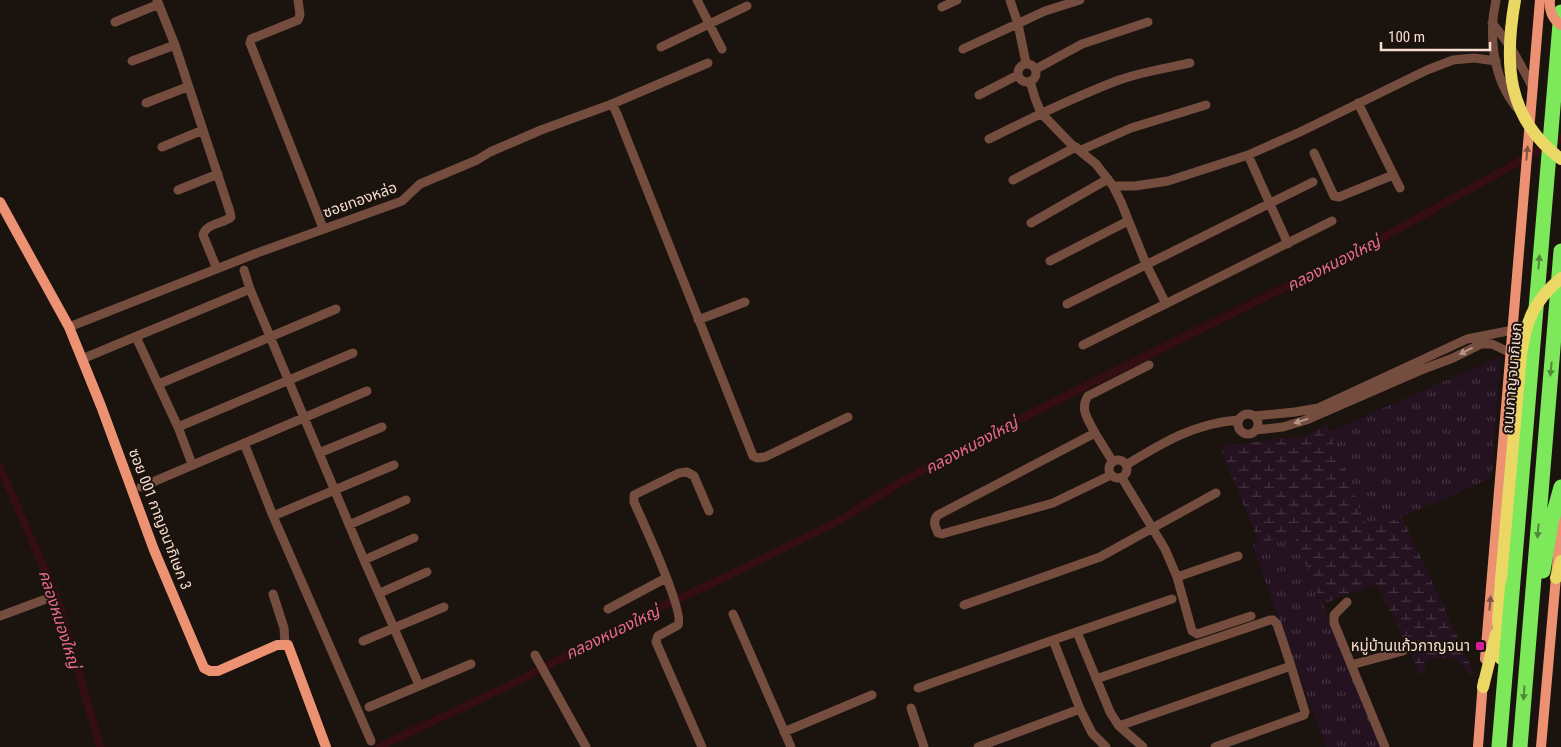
<svg xmlns="http://www.w3.org/2000/svg" width="1561" height="747" viewBox="0 0 1561 747" font-family="'Roboto Condensed','Noto Sans Thai',sans-serif">
<style>
.grass{fill:url(#grass-tufts)}
.wetland{fill:url(#wetland-marsh)}
.lines{fill:none;stroke-linecap:round;stroke-linejoin:round}
.canal{stroke:#340e13;stroke-width:8}
.street{stroke:#744d3f;stroke-width:9}
.secondary{stroke:#ec9272;stroke-width:10}
.primary{stroke:#ead764;stroke-width:12}
.highway{stroke:#7de85a;stroke-width:15}
.secondary-bridge{stroke:#ec9272;stroke-width:10}
.primary-bridge{stroke:#ead764;stroke-width:12}
.oneway{fill:#845240}
.oneway2{fill:#518838}
.oneway3{fill:#b69587}
.poi-dot{fill:#d61d98;stroke:#1b130e;stroke-width:2}
.labels{text-anchor:middle;stroke-width:4;stroke-linejoin:round;paint-order:stroke}
.street-label{font-size:15px;fill:#f8ddcf;stroke:#1b130e}
.poi-label{font-size:15px;fill:#f8ddcf;stroke:#1b130e;text-anchor:end}
.water-label{font-size:16px;font-style:italic;fill:#eb6a91;stroke:#1b130e}
</style>
<defs>
<pattern id="grass-tufts" width="24" height="20" patternUnits="userSpaceOnUse" patternTransform="scale(1.25)"><rect width="24" height="20" fill="#241221"/><path d="M3 7l-1-3M5 7V3M7 7l1-3M15 17l-1-3M17 17v-4M19 17l1-3" fill="none" stroke="#453440"/></pattern>
<pattern id="wetland-marsh" width="20" height="14" patternUnits="userSpaceOnUse" patternTransform="scale(1.25)"><rect width="20" height="14" fill="#241221"/><path d="M1 5h8M5 5V1M11 12h8M15 12V8" fill="none" stroke="#453440"/></pattern>
</defs>
<rect width="100%" height="100%" fill="#1b130e"/>
<path class="grass" d="M1501,356L1491,478L1402,517L1368,530L1329,432Z
M1294,535L1381,747H1326L1252,545Z"/>
<path class="wetland" d="M1326,424L1368,529L1402,517L1474,673L1471,676L1456,659L1429,658L1422,677L1377,584L1322,604L1294,535L1259,543L1220,446L1304,436Z"/>
<g class="lines">
<path class="canal" d="M0,467L57,598L100,747
M379,747L516,682L664,605L713,583L835,523L901,482L1038,410L1366,247L1561,138"/>
<path class="street" d="M157,0L175,45L230,212L231,217C223,224 206,223 203,235L217,269
M298,0L300,15L298,20L251,39L250,43L323,228
M697,0L722,49
M1010,0L1018,24L1026,63
M1496,0C1488,35 1493,78 1516,107
M942,7L957,0
M115,22L159,4
M1492,23C1512,46 1519,62 1533,88
M661,47L747,6
M963,49L1045,11L1080,0
M132,61L175,45
M1018 73a9 9 0 1 1 18 0a9 9 0 1 1-18 0Z
M1036,69L1082,44L1148,22
M1030,81L1035,98L1041,113L1070,143L1096,164L1113,186H1135L1168,181L1248,155L1300,132L1427,70L1453,60L1474,58L1496,61
M979,95L1018,75
M146,103L187,87
M1358,103L1400,188
M612,104L617,114L753,456L757,458L765,457L848,417
M989,139C1031,118 1074,97 1119,80C1142,72 1166,68 1190,63
M162,147L203,130
M1081,150L1131,128L1206,105
M1314,153L1334,196L1339,197L1393,175
M1248,155L1288,244
M1013,180L1076,147
M1113,186L1121,202L1146,264L1166,304
M178,190L218,174
M1031,223L1108,179
M1050,261L1128,221
M244,270L250,289L364,560L419,685
M1067,304L1313,182
M698,320L745,302
M69,327L257,253L402,201L420,184L477,160L490,152L541,130L612,104L708,63
M136,337L178,427L192,464
M1083,345L1332,221
M82,359L250,289
M159,384L336,309
M1238 424a10 10 0 1 1 20 0a10 10 0 1 1-20 0Z
M1254,416L1295,412L1318,408L1467,339L1513,330
M178,427L353,353
M1256,430L1283,427L1306,420L1421,370L1453,358L1481,344H1492L1511,353
M1095,433C1089,421 1079,409 1088,396L1149,365
M244,443L273,516L371,741
M319,453L382,427
M1109 469a9 9 0 1 1 18 0a9 9 0 1 1-18 0Z
M1126,465C1162,443 1195,423 1238,420
M1111,475L1053,503L942,534L938,533C935,526 932,521 938,515L1095,433L1113,462
M1122,478L1165,549L1177,577L1192,631L1197,634L1251,616
M141,487L367,391
M273,516L394,465
M349,525L406,500
M364,560L414,538
M1177,577L1238,556
M380,593L427,572
M273,594L284,628L285,644
M1347,602L1334,615V623L1385,747
M964,605L1100,557L1216,493
M608,609L666,578
M733,614L791,747
M0,616L46,599
M1077,632L1110,712L1119,726L1291,666L1305,712L1304,715L1215,747
M1053,640L1172,599
M363,641L444,607
M535,655L586,747
M1351,665L1403,651
M1096,679L1270,620H1273L1277,624L1291,666
M918,688L1053,640L1080,709
M369,707L471,664
M911,708L924,747
M1119,726L1143,747
M784,732L872,695
M702,747L656,642L658,636L678,625C685,612 642,520 634,502V495L679,473L687,472L694,476L709,511
M978,747L1080,709L1092,733L1106,747"/>
<path class="secondary" d="M0,202L69,327L101,406L154,550L204,668L210,671H218L277,645H288L326,747
M1485,659L1540,0
M1478,747L1483,681
M1541,747L1561,520"/>
<path class="primary" d="M1556,578L1561,561
M1501,659L1498,621L1501,579
M1483,687L1496,634"/>
<path class="highway" d="M1543,571L1551,523L1561,487
M1499,747L1561,12
M1520,747L1561,251"/>
<path class="secondary-bridge" d="M1550,0C1549,11 1552,19 1561,25"/>
<path class="primary-bridge" d="M1515,0C1504,63 1506,118 1561,159
M1501,579L1521,355C1526,320 1534,301 1561,278"/>
</g>
<defs><path id="oneway-solid" d="M-6-.8H1V-3.2L6.5 0L1 3.2V.8H-6Z" transform="scale(1.25)"/></defs>
<g class="oneway">
<use href="#oneway-solid" transform="translate(1527 153) rotate(-85)"/>
<use href="#oneway-solid" transform="translate(1490 603) rotate(-85)"/>
</g>
<g class="oneway2">
<use href="#oneway-solid" transform="translate(1539 262) rotate(-85)"/>
<use href="#oneway-solid" transform="translate(1551 369) rotate(95)"/>
<use href="#oneway-solid" transform="translate(1538 531) rotate(95)"/>
<use href="#oneway-solid" transform="translate(1524 693) rotate(94)"/>
</g>
<g class="oneway3">
<use href="#oneway-solid" transform="translate(1466 351) rotate(153)"/>
<use href="#oneway-solid" transform="translate(1301 421) rotate(163)"/>
</g>
<rect class="poi-dot" x="1475" y="641" width="10" height="10" rx="2.5"/>
<g class="labels">
<g class="street-label">
<text transform="translate(360 200) rotate(-20)" y="5">ซอยทองหล่อ</text>
<text transform="translate(1512 378) rotate(-85)" y="5">ถนนกาญจนาภิเษก</text>
<text transform="translate(160 519) rotate(69)" y="5">ซอย 001 กาญจนาภิเษก 3</text>
</g>
<g class="poi-label">
<text x="1470" y="651">หมู่บ้านแก้วกาญจนา</text>
</g>
<g class="water-label">
<text transform="translate(1333 263) rotate(-27)" y="6">คลองหนองใหญ่</text>
<text transform="translate(971 445) rotate(-28)" y="6">คลองหนองใหญ่</text>
<text transform="translate(60 619) rotate(72)" y="6">คลองหนองใหญ่</text>
<text transform="translate(612 632) rotate(-26)" y="6">คลองหนองใหญ่</text>
</g>
</g>
<path d="M1381 42v8h109v-8" fill="none" stroke="#f8ddcf" stroke-width="2.5"/>
<text x="1388" y="42" font-size="15" fill="#f8ddcf" stroke="#1b130e" stroke-width="4" paint-order="stroke">100 m</text>
</svg>
